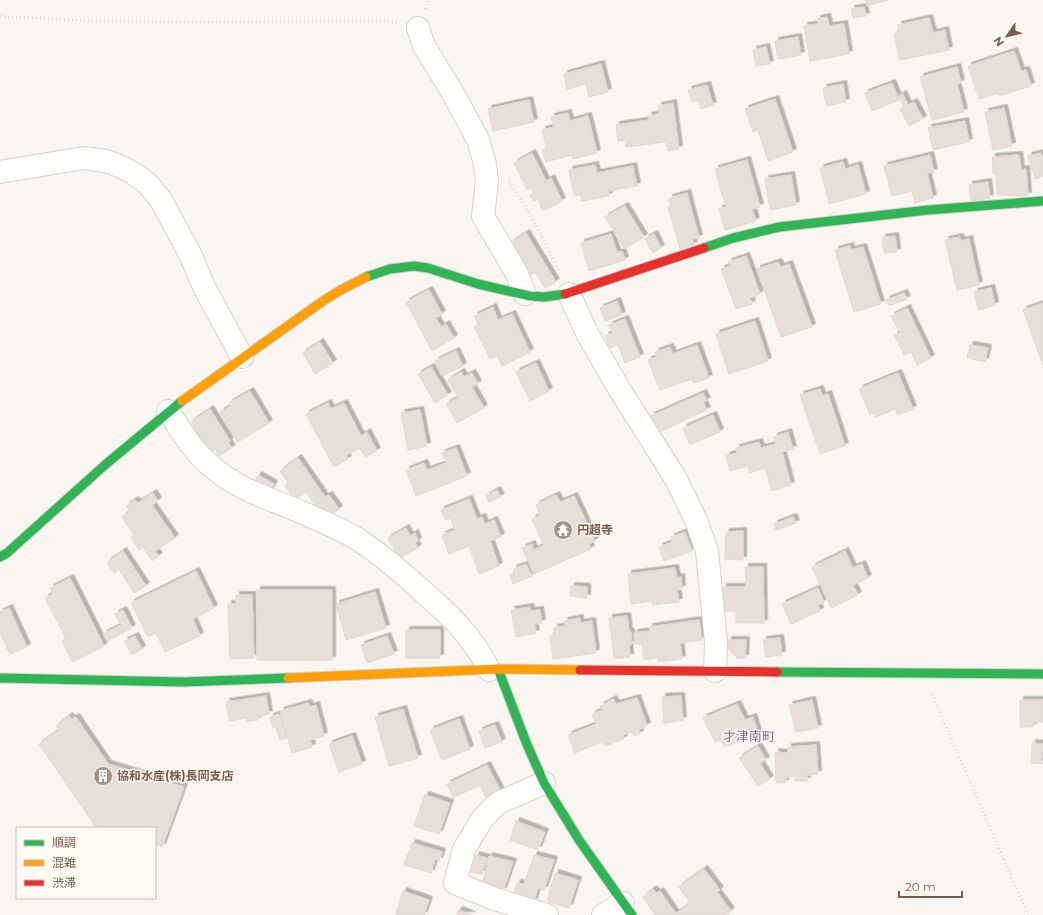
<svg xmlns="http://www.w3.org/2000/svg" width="1043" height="915" viewBox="0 0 1043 915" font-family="Montserrat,'Noto Sans JP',sans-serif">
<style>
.building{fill:#e6ded7;stroke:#e2d8d2;filter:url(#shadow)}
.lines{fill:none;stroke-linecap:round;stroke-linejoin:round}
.street-casing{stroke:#d7d1cb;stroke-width:24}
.fast-casing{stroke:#d9d2cb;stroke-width:11}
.slow-casing{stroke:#d9d2cb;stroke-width:11}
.jam-casing{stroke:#d9d2cb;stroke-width:11}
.path{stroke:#dcd5d0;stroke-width:2.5;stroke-dasharray:1 3;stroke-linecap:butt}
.street{stroke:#fefefd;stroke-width:22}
.fast{stroke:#30b455;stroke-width:9}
.slow{stroke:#ff9f0a;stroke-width:9}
.jam{stroke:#e5322d;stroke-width:9}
.labels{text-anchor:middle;stroke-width:3;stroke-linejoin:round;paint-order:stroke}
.poi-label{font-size:12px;font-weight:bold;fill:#7a5c4d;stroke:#fffaf3;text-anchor:start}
.neighbourhood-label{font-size:13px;fill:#846695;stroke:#fffaf3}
</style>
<defs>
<filter id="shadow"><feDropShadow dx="3.5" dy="-3.5" stdDeviation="0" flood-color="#0004"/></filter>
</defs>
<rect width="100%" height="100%" fill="#f9f5f0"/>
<path class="building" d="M866,0H888L867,6Z
M864,7L866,16L853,18L851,9Z
M827,17L829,26L844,24L849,54L810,61L804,26L818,24L817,19Z
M929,18L933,33L945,30L949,50L900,60L894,34L899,33L898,25Z
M798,37L801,55L778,59L775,41Z
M766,47L770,64L756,66L753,50Z
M1014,51L1021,71L1026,70L1031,86L999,96L998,93L979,99L968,66Z
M601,64L608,92L589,97L586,84L567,89L564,74Z
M957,67L961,83L957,84L964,112L932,120L920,77Z
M892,83L899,100L872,111L865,93Z
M843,84L846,102L826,106L823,88Z
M707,85L713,105L701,109L698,100L692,102L688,90Z
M903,94L908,105L914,102L923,119L909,126L900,109L904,107L899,96Z
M775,99L793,152L768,161L758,130L753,132L745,109Z
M529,100L534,122L493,131L488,109Z
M673,103L679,149L668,151L666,142L626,147L625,140L618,141L616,125L649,120L648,116L659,114L658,106Z
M1004,108L1012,146L993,150L985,112Z
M568,113L570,121L588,116L597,153L573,159L572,155L546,162L542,150L547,149L542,130L554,127L551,117Z
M965,121L969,142L933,150L928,128Z
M532,153L546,181L551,178L562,201L543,211L538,199L533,201L530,195L534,193L531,187L527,189L514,163Z
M1041,153L1043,159V176L1035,179L1028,156Z
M930,155L934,172L927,173L933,198L915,203L912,191L892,196L884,166Z
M1019,155L1021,170L1026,169L1028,196L997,195L996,174H993L992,157Z
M747,160L760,207L752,209L756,221L725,230L719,209L726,207L715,169Z
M843,162L845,169L858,165L866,194L829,204L820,168Z
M595,165L597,173L633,166L637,186L608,191L609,196L582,201L581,195L574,196L569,170Z
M791,175L796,205L770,210L765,179Z
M988,182L990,198L971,201L969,185Z
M687,193L699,238L692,239L694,245L680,249L668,207H671L669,198Z
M625,206L644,237L624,249L605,217Z
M526,233L556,282L545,288L535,272L531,275L511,243Z
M611,234L617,253L622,251L625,260L589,271L581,243Z
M654,234L661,248L653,253L645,239Z
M895,236L897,252L884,253L882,238Z
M960,237L961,241L969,239L979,285L957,290L945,240Z
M850,246L851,250L863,247L881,304L854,312L835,250Z
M746,256L760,294L750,298L752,304L736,309L721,269L730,266L728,262Z
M778,262L781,267L789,264L812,327L781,337L757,269Z
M991,288L995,305L978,310L974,292Z
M429,290L442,314L436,318L441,327L446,324L454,338L432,351L406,302Z
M904,293L907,299L889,306L886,300Z
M617,301L622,315L605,321L600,308Z
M1043,303V365L1023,310Z
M493,307L498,320L512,314L530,352L502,366L497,356L490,359L474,327L479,325L474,316Z
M907,308L931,358L917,365L911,352L904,355L894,335L900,333L891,316Z
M625,319L640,357L625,363L618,345L610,348L605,336L613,333L609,325Z
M755,321L768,361L729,374L716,334Z
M320,342L333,363L315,374L303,353Z
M697,345L709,378L694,383L692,379L660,390L648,360L657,357L655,352L670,347L673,354Z
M970,345L988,348L985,362L967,358Z
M456,351L463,366L442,376L435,361Z
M536,363L549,391L530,401L516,372Z
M431,367L448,395L435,403L418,374Z
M461,372L464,377L472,373L478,384L472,387L484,408L457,423L446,404L458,398L448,380Z
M898,373L913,409L898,415L895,409L876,417L875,413L870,415L859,389Z
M820,389L822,396L828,394L845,446L820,454L800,395Z
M250,391L269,423L238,442L220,412L231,406L229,403Z
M703,393L707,401L703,402L707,410L659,432L651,416Z
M328,403L331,409L344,403L361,436L367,432L377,451L365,457L360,448L346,455L348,459L334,467L306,414Z
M210,409L230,441L228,442L232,448L219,456L215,449L210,452L191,422Z
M420,410L427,446L408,450L401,413Z
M713,415L720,432L690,445L683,428Z
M788,432L793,449L782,452L791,485L772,491L765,468L750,473L748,466L730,471L726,456L737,453L736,448L759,442L761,448L776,444L774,437Z
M456,448L467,476L416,496L406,470L424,463L427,470L446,463L442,453Z
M298,458L325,497L329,495L339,509L325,519L306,492L295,500L285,486L288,483L280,471Z
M258,475L274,484L269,493L254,484Z
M497,490L501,497L489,502L486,496Z
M153,493L158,501L152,505L175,538L155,551L159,556L152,561L143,547L139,550L131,537L134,535L122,517L130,511L126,506L135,500L138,503Z
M556,495L560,502L574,496L595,541L589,544L591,549L534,574L522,548L532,544L534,550L544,545L532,519L540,515L536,505Z
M469,499L477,519L482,517L485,524L494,520L501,537L490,541L499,566L479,574L469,546L449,554L442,535L455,530L450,518L445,520L441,510Z
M793,517L796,523L776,530L774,524Z
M406,528L410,536L415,533L418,541L415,543L418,548L399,558L388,538Z
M743,531V560L725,559L726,532Z
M685,532L692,551L664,561L659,547L672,542L671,537Z
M123,551L146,586L134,593L119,570L114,573L107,562Z
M845,551L853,568L862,564L868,578L853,585L858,595L831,608L812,567Z
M526,564L532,576L513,584L510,575L515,573L513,569Z
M745,567H763L764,623H736V611H723V587H746Z
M675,568L677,578L681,577L682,589L677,590L679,602L652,605V601L631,604L628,574Z
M196,571L214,608L193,619L200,636L165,652L156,633L148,637L131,603Z
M70,578L104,646L72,662L62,641L66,639L45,598L53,594L50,588Z
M571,586L587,587V598L570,596Z
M818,588L824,602L818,605L820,611L791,624L782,604Z
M257,590H332V660H257Z
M375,592L386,628L346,640L336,604Z
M236,595H252L254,658L230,659L228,604H236Z
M530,607L531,611L540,610L542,623L534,624L536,633L516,637L511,610Z
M9,608L27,647L10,654L0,633V612Z
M123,610L132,628L107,641L103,634L121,625L115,614Z
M627,616L629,632H631L632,644H629L630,657L614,659L609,618Z
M580,618V623L592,621L596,653L553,659L550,636L555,635L554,628L565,626L564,621Z
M699,620L702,640L680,643L682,659L658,662V658L644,660L642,644H635L634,633L650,631L649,627Z
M406,630H440V658H406Z
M135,636L142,649L132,655L124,641Z
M387,636L394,654L367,663L361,645Z
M780,638L782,655L766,657L763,640Z
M728,640H746L745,658H737L729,650Z
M266,696L269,714L258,716V720L246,722V718L229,721L226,702Z
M681,696L683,720L664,723L662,697Z
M637,698L647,726L639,729L640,734L634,736L632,732L623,735L624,739L605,746L602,742L575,753L568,735L596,724L592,714L602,710L600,706L613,699L616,704Z
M812,700L818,728L796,732L789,705Z
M1020,700H1043V722H1033V727H1020Z
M308,703L310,707L316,705L324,736L310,740L312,747L292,753L280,711Z
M737,704L745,720L753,717L758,733L725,747L720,740L715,742L703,718Z
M403,709L418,758L389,766L375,717Z
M279,714L287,738L280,740L276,727L273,728L270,717Z
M69,716L72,719L76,717L108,764L184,787L162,847L155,844V828H101L95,826L39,744L59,730L56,726Z
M459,719L470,749L442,760L430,730Z
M495,725L502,742L485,748L479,731Z
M352,736L362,764L339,772L329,744Z
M1032,743L1043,744L1041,764L1031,763Z
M816,745L818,774L807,775V781H795L796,776L786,777L785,783H776L775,752L788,753V747Z
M758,746L766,760L760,763L770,779L758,786L739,758Z
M487,765L502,794L488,801L480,785L453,798L447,784Z
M425,795L450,803L439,834L414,826Z
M516,821L545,832L538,850L510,840Z
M412,843L442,852L439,861L435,859L431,873L404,865Z
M476,855L487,858L482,874L471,872Z
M534,855L554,860L544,890L538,888L534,902L513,896L517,883L524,884Z
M489,856L513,862L503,891L482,885Z
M704,869L720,890L717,892L731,911L726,915H655L643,897L653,889L657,893L660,891L676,914L690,903L679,887Z
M555,873L578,880L569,908L547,901Z
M403,891L429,900L424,915H396Z
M459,910L472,915H456Z"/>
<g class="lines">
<defs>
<path id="street" d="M418,28L424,46L454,95L478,140L485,164L487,182L483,216L516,272L525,294
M0,172L84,158L106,161L119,166L133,173L147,183L161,200L190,254L205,289L242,357
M569,294L587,333L618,387L676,479L696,520L707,551L716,642L715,671
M168,411C181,431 193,451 211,466C239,491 277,501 310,516C325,523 341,529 354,537C377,551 399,570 419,588C448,614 471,633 489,670
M544,783L498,803L483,818L464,849L455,883L495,899L547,915
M603,915L623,903"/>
<path id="fast" d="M704,248L733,238L779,227L928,210L1043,201
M366,277L390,269L414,266L428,268L478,284L530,296L544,297L565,294
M0,557L7,553L106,464L182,401
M498,669L526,742L544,783L579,840L632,915
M777,672L1043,674
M0,678L184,682L288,678"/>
<path id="slow" d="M182,401L323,301L339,291L366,277
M288,678L498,669L580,670"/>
<path id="jam" d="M565,294L704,248
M580,670L777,672"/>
</defs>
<use href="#street" class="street-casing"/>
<use href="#fast" class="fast-casing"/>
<use href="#slow" class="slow-casing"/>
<use href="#jam" class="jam-casing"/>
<path class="path" d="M425,9L429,0
M0,16L91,21L189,22L387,21L398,23
M509,182C529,211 545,241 560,273
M932,694L1028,915"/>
<use href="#street" class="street"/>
<use href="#fast" class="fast"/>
<use href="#slow" class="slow"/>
<use href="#jam" class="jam"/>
</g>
<defs>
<symbol id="temple-disc" viewBox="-11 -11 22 22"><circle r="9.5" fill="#a69286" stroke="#fffaf3"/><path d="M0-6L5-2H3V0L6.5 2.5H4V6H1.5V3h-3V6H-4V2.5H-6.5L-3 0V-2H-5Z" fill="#fff"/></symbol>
<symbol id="building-disc" viewBox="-11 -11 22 22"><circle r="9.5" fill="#a69286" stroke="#fffaf3"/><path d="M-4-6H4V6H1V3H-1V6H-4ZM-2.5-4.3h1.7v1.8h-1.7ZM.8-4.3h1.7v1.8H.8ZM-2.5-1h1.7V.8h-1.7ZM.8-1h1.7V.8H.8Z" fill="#fff"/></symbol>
</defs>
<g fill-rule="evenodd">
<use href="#temple-disc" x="552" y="519" width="22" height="22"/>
<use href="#building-disc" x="92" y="765" width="22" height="22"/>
</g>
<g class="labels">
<g class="poi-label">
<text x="577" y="534">円超寺</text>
<text x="117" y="780">協和水産(株)長岡支店</text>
</g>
<g class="neighbourhood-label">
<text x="749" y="741">才津南町</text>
</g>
</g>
<rect x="16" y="827" width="140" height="72" fill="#fffaf3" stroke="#cabbb1"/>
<rect x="24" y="840" width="20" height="6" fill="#30b455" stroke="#cabbb1"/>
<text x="52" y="847" font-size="12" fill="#7a5c4d">順調</text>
<rect x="24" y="860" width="20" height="6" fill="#ff9f0a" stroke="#cabbb1"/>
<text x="52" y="867" font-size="12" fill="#7a5c4d">混雑</text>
<rect x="24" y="880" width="20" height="6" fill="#e5322d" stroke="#cabbb1"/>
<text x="52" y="887" font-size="12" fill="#7a5c4d">渋滞</text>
<g transform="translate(1007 36) rotate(236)" stroke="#fffaf3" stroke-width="3" paint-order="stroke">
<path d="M0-3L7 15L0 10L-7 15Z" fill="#7a5c4d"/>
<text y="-6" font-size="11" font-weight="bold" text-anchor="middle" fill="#7a5c4d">N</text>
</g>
<path d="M899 891v6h63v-6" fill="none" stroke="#7a5c4d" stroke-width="2"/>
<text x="905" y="891" font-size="12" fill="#7a5c4d" stroke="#fffaf3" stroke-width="3" paint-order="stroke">20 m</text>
</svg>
